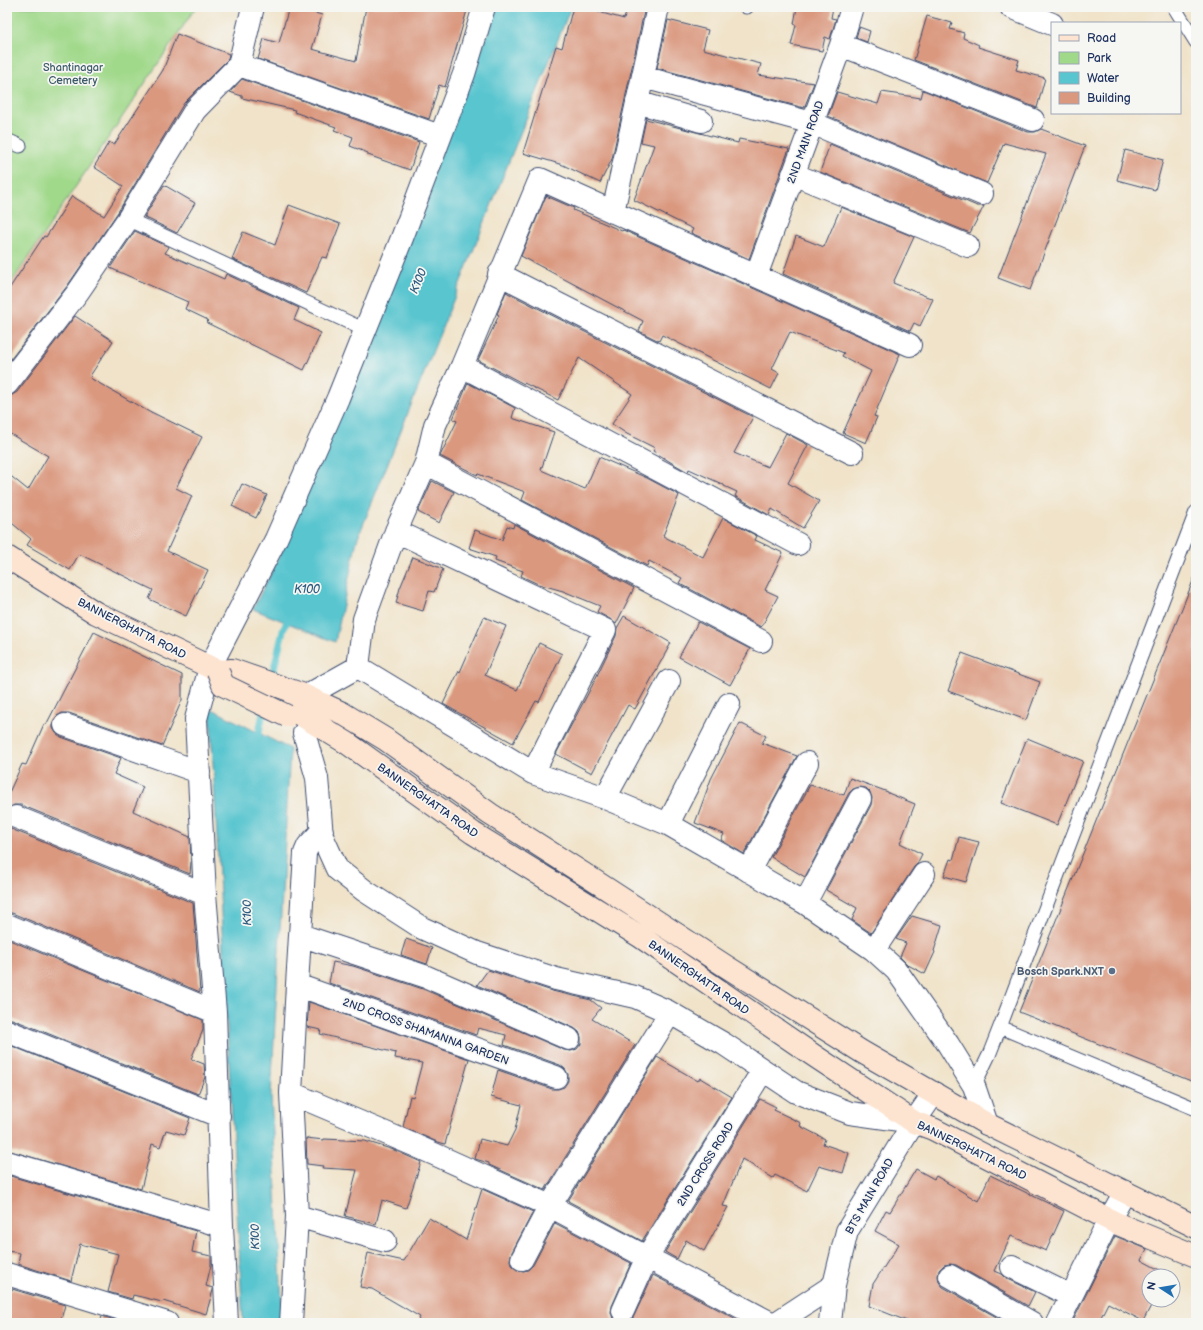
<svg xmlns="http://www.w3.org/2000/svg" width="1203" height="1330" viewBox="0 0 1203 1330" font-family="'Balsamiq Sans',sans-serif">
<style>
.green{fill:#a1d98b;stroke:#5e8474}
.water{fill:#59c5cf;stroke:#3a7a96}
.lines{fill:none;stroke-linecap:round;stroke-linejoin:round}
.stream{stroke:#59c5cf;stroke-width:7}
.building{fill:#da987f}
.service-casing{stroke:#3b4a6e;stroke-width:15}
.minor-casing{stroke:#3b4a6e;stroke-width:24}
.tertiary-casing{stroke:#3b4a6e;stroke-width:24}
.secondary-casing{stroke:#3b4a6e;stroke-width:24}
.service{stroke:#fff;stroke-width:13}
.minor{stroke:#fff;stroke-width:22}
.tertiary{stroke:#fff;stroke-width:22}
.secondary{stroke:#fde4d0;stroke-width:22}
.secondary-bridge-casing{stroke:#3b4a6e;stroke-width:24;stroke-linecap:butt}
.secondary-bridge{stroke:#fde4d0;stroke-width:22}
.service-dot{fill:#5c6f8a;stroke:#f6f6f2;stroke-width:1.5}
.labels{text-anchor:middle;stroke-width:3.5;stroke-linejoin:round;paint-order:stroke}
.park-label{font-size:11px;fill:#3c5a69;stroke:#f6f6f2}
.street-label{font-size:11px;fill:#1b2f5e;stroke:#f6f6f2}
.service-label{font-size:11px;font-weight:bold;fill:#4e5e75;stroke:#f6f6f2;text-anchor:end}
.water-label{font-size:12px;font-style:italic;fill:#2e5c80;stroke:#f6f6f2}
</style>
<rect width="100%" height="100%" fill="#f6f6f2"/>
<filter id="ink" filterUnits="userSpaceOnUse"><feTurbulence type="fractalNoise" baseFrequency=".025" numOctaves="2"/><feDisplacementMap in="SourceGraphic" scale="8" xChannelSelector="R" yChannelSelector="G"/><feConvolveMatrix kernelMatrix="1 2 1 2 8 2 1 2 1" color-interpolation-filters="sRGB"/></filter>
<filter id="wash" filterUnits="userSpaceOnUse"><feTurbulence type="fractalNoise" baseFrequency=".012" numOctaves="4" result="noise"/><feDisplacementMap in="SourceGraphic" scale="16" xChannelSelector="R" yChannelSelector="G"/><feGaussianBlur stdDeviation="0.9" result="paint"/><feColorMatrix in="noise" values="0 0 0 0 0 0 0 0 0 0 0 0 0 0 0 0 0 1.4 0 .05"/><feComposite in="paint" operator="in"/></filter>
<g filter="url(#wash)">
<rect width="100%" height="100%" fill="#f0e3c9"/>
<path class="green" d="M7,7H196L7,289Z"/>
<path class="water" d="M498,7H571L357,540L335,642L253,609L283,549L367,342Z
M210,708L290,749L271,1096L283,1323H243Z"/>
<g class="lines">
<path class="stream" d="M271,681L283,631L290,614
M257,741L264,709"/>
</g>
<g id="blocks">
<path class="building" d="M289,7H294L322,15L312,49L356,61L366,7H468L445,87L439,85L429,119L258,59L264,39L279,43Z
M573,7H580L624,19L628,7H645L612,159L600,183L563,165L523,153L556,46L562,48Z
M797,7H833L831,18L836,19L830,39L825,37L822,51L791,45L796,25L794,24Z
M927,16L952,23L950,29L964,33L963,38L979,45L978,47L1019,60L1016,70L1045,78L1037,108L914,60Z
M668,20L708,30L703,49L761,64L758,75L814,83L804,108L657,68Z
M859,27L870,31L867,42L856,38Z
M177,34L229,54L228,59L184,103L118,212L68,285L7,364V292L44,236L46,237L72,196L104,216L123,186L94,167L109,142L114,145L163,70Z
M242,79L419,142L410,170L368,155V153L350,146L353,137L334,130L336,127L294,112L295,110L242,98V96L230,92Z
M923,90L1028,132H1035L1041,129L1085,146L1030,290L998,278L1046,154L1004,143L987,183L828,116L837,92L878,104L882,92L921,98Z
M646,119L738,143L739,139L789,149L749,259L691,233L693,229L634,200L654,145L641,142Z
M830,144L977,206H984L970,233L820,172Z
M1125,150L1163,160L1155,190L1117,180Z
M164,185L195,203L177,233L144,217Z
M546,196L574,208L573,210L622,231L623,230L900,354L874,416L877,417L866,443L843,433L871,371L842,356L844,353L790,332L772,369L779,373L771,389L662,335L659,341L639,331L643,321L521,256Z
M289,205L340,224L327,258L322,257L306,293L232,259L243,232L275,245Z
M841,207L914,237L893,283L933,299L920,326L914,323L910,331L783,274L796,236L824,247Z
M135,231L169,247L165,253L224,279L226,274L299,308L294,320L321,333L304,370L207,323L208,320L185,309L188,302L110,268Z
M506,292L753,417L734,453L768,467L786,433L808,445L788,483L819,501L803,528L772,509L769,515L735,496L737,492L724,486V485L689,469L688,472L672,463L653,451L655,448L627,434L612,424L632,394L579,358L558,400L524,383V384L478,360L499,315L497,314Z
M75,316L113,341L90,376H91L90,378L151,413V412L202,437L176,488L192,496L167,551L208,570L186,616L149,599L153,590L79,554L70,570L27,545L31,539L7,519V473L28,490L48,456L7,432V396L12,395L17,392Z
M468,383L515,408L512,418L554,432L541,470L585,489L599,457L647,478L679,495L663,536L703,557L723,518L757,536L755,540L783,553L765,590L778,596L762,626L761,627L679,583L682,578L649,561L647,566L522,500L525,492L478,474L477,475L440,456L457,421L453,419Z
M432,481L454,492L439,523L418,512Z
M242,484L267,495L256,518L232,506Z
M514,524L634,588L616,624L610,619L597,612L600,606L563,591L538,584L521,576L523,571L495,561L496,557L469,548L475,530L502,540L507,526L513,528Z
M413,557L443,569L434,592L429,591L423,611L396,603L400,588Z
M1195,576H1196V1083L1019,1012Z
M624,616L671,643L635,709L628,705L592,773L556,754L592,686L616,636L617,628Z
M484,617L506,626L485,675L517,690L539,643L562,654L539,702L536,701L513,743L443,704L459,671L460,672Z
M698,622L750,649L730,685L679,657Z
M94,632L182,675V700L162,746L69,713H62L57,716L53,721V728L56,733L61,737L121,758L114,774L143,787L133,811L190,837L191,862L190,874L21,805H14L7,809V797L22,764L26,765L44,724L46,725Z
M962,653L1040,682L1026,720L948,691Z
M740,723L766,736L762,743L797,756L744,854L721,840L724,834L695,823L711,779Z
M1027,738L1083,761L1057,825L1001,803Z
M850,778L888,792V793L915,804L900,843L922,854L917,864L914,867L871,933L852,920L857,908L826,890L871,805L872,798L870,792L866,788L859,787L853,789L849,793L805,877L771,857L810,785L844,795Z
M7,825L11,829L193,903L200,992L12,913H7Z
M959,837L979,842L966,882L944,876L950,859L953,860Z
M912,916L942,925L934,951L935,952L925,974L908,965L900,957L906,943L896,939Z
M7,939L203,1020V1030L191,1059L204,1064L205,1077L198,1094L12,1019H7Z
M406,939L432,948L427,964L401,955Z
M333,962L353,966L423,989L564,1050L571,1051L577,1049L581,1044V1037L579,1032L574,1028L477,985L488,970L552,991L591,1000L601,1008L592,1019L635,1045L545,1190L489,1165V1163L475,1159L480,1139L507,1146L515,1130L521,1105L491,1097L498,1070L552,1089H558L564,1087L568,1081V1074L565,1069L560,1065L504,1045L506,1035L478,1028L476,1035L329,983Z
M309,1002L469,1059L445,1144L435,1141L403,1127L410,1096L413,1097L422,1063L395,1058L396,1053L320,1034L321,1030L307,1027Z
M7,1044L190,1118L184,1135L166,1130L160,1147L152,1144L141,1189L7,1150Z
M657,1057L698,1081L700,1078L732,1097L642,1241L568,1201Z
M760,1099L776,1107L774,1110L801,1123L800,1126L825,1139L823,1144L849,1153L843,1173L819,1166L807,1191L775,1175L773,1178L742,1159L723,1206L728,1207L704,1251L686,1240L677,1259L665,1252Z
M306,1138L324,1140V1139L365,1141L394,1150L421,1162L406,1208L382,1200L376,1224L345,1216L357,1170L322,1168L323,1166L307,1164Z
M916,1169L934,1179L936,1176L978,1201L990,1175L1064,1211L1046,1251L1011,1236L995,1271L1002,1274L1006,1278L1035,1292L1028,1306L956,1265L950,1264L944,1265L939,1270L938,1276L939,1282L943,1287L1007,1323H912L869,1306L873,1284L899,1244L875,1231L886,1210L890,1212Z
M7,1175L196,1231L192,1252L211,1256V1265L206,1286L213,1288V1290L206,1314L163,1301L162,1302L133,1295L132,1299L108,1292L118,1254L80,1244L71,1281L18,1264L20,1253L7,1251Z
M482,1189L533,1212L511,1254L510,1260L511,1265L517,1270L523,1271L528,1270L533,1265L555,1223L631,1263L612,1306L611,1312L613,1319L618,1322L621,1323H417L420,1317L372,1289L360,1287L368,1253L404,1261L429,1218L466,1240Z
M1115,1236L1147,1249L1141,1260L1167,1274L1166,1276H1149V1300H1154L1143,1321L1108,1303L1098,1323H1072Z
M653,1275L744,1323H626L631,1321L634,1316Z
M12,1289L65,1305L60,1323H7V1290L11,1291Z
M102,1316L118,1321L117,1323H100Z"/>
</g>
</g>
<g filter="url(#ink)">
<use href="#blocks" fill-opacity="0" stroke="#3b4a6e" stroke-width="1"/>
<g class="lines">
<defs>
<path id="service" d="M746,7H747
M1174,7L1196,42
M7,140L20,146
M128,219L365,330
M1000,1027L1196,1109
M974,1086L989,1055L1000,1027L1196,512"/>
<path id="minor" d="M1011,7L1052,24
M841,45L1033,120
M239,65L440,136
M643,77L812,123L982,194
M637,102L701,121
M793,174L968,246
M613,212L658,7
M499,274L852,453
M756,276L841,45L852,7
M462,366L798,544
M7,384L78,292L128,219L195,110L239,65L253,7
M426,463L761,641
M396,531L605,630L533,773
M358,667L364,619L396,531L426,463L435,425L462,366L540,179L910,345
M358,667L533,773L605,798L668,824L805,903L874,950L896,970L948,1044L974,1086L987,1124
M306,696L358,667
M65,725L199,772
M304,733L317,778L322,836L337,869L365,891L422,928L477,953L556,979L635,997L667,1011L724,1044L796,1092L850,1113L914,1122
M605,798L669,681
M16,817L205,894
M668,824L729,704
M749,871L807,763
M805,903L860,799
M7,925L215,1012
M300,935L427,977L569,1039
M874,950L924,874
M297,985L556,1077
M7,1031L219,1116
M291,1093L414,1145L550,1206L771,1323
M7,1162L222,1226
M297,1216L385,1241
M522,1259L550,1206L670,1013
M1012,1267L1071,1296
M7,1274L167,1323
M950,1276L1032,1323
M623,1311L647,1257L763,1070
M227,1323L222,1226L215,1012L205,894L196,719L210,667L276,539L338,398L402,238L464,74L484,7
M291,1323L297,1216L291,1093L297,985L305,853L308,846L322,831
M776,1323L834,1285
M1058,1323L1109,1220L1125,1192"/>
<path id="tertiary" d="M830,1323L834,1285L847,1231L914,1122L934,1093"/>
<path id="secondary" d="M7,557L96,613L218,671L232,670L301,694L342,713L385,739L490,814L598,883L727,967L862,1052L987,1124L1196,1227
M291,709L347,743L473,833L641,937L813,1055L914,1122L933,1129L1118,1224L1196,1256"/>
</defs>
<use href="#service" class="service-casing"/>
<use href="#minor" class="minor-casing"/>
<use href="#tertiary" class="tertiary-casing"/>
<use href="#secondary" class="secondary-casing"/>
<use href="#service" class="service"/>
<use href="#minor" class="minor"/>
<use href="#tertiary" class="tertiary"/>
<use href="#secondary" class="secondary"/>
<defs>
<path id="secondary-bridge" d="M218,671L223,685L287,716"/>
</defs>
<use href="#secondary-bridge" class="secondary-bridge-casing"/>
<use href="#secondary-bridge" class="secondary-bridge"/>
</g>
</g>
<circle class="service-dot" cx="1112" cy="971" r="4"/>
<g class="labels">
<g class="park-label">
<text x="73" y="71">Shantinagar<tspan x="73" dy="13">Cemetery</tspan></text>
</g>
<g class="street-label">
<text transform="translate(805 142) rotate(-70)" y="4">2ND MAIN ROAD</text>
<text transform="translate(132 628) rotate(27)" y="4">BANNERGHATTA ROAD</text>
<text transform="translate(428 800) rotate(35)" y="4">BANNERGHATTA ROAD</text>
<text transform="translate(699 977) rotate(35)" y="4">BANNERGHATTA ROAD</text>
<text transform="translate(426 1031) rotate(20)" y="4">2ND CROSS SHAMANNA GARDEN</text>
<text transform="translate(972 1150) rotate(26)" y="4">BANNERGHATTA ROAD</text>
<text transform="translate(705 1164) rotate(-58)" y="4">2ND CROSS ROAD</text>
<text transform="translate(869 1196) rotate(-60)" y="4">BTS MAIN ROAD</text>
</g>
<g class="service-label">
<text x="1104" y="975">Bosch Spark.NXT</text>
</g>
<g class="water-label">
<text transform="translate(418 281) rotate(-67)" y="4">K100</text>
<text x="307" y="593">K100</text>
<text transform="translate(247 913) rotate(-91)" y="4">K100</text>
<text transform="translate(255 1237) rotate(-91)" y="4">K100</text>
</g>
</g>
<rect width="1203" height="1330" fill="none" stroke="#f6f6f2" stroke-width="24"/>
<rect x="1051" y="22" width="130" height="92" fill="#f6f6f2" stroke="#9ea6b7"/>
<rect x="1059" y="35" width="20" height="6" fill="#fde4d0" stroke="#9ea6b7"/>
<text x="1087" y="42" font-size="12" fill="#1b2f5e">Road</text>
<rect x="1059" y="52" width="20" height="12" fill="#a1d98b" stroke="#9ea6b7"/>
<text x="1087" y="62" font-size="12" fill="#1b2f5e">Park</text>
<rect x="1059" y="72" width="20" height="12" fill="#59c5cf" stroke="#9ea6b7"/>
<text x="1087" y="82" font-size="12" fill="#1b2f5e">Water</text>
<rect x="1059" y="92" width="20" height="12" fill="#da987f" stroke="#9ea6b7"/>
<text x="1087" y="102" font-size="12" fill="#1b2f5e">Building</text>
<g transform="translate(1161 1288) rotate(282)"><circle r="19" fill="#f6f6f2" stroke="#9ea6b7"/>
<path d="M0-3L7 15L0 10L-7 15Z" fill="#1f6fb2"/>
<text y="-6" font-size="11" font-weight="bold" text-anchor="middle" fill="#1b2f5e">N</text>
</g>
</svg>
